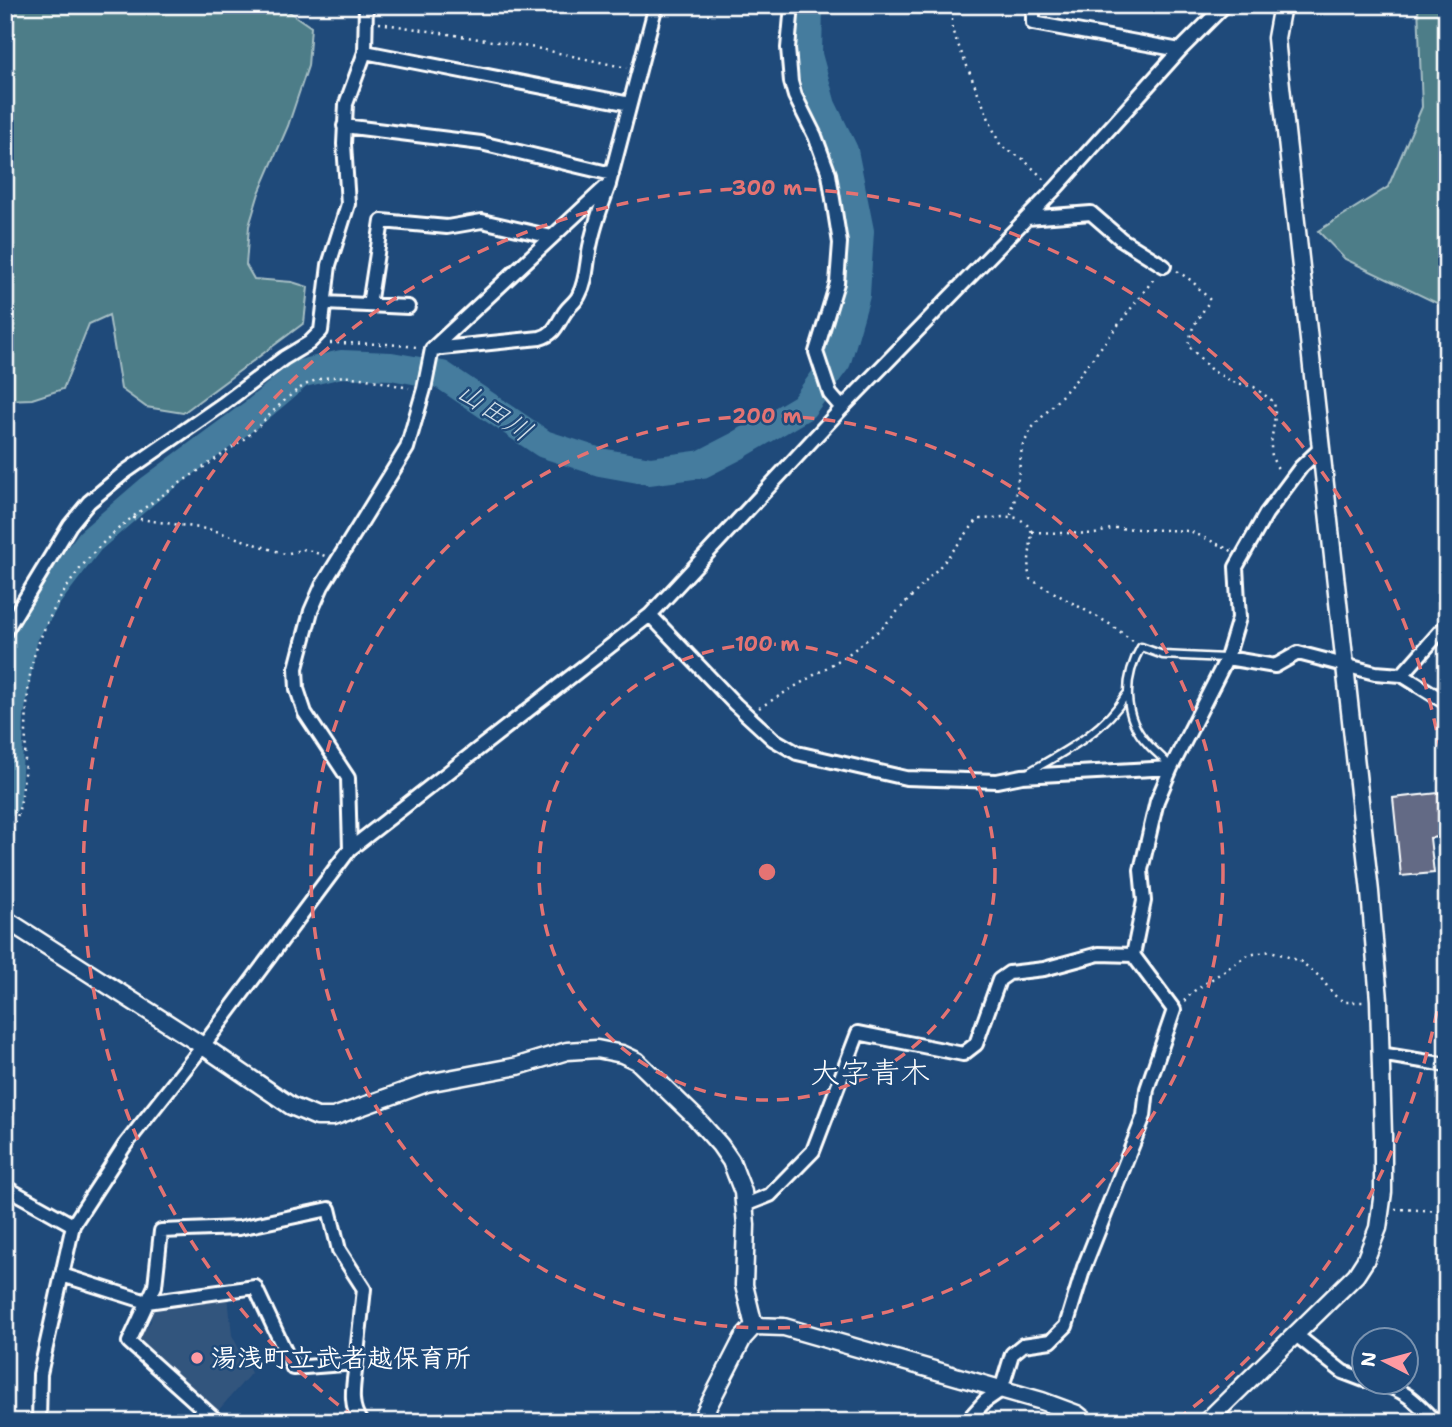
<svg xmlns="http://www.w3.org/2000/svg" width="1452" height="1427" viewBox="0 0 1452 1427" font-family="'Shantell Sans','Klee One',sans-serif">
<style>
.built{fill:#33547d}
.green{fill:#4d7d88;stroke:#a6bec4;stroke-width:2}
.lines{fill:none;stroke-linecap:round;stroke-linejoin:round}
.river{stroke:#447c9e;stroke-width:28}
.building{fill:#636b85;stroke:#fff;stroke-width:2}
.service-casing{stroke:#fff;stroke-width:11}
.minor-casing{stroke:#fff;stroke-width:18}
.tertiary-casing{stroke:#fff;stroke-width:21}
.path{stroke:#fff;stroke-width:2.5;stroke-dasharray:2 5;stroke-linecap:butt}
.service{stroke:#1f4a7a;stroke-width:6}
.minor{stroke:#1f4a7a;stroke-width:12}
.tertiary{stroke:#1f4a7a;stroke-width:16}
.ring{fill:none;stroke:#e47373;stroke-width:3.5;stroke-dasharray:12 9}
.poi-dot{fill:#ff9aa2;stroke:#1f4a7a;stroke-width:2.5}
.labels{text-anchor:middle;stroke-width:5;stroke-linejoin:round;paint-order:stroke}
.poi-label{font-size:26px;font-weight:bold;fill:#fff;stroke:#1f4a7a;text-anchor:start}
.water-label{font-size:28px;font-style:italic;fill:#d0dee7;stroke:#1f4a7a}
.quarter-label{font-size:30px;fill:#fff;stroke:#1f4a7a}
.centre{fill:#e47373;stroke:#1f4a7a;stroke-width:3.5}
.ring-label{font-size:21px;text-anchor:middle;font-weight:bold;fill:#e47373;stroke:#1f4a7a;stroke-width:5;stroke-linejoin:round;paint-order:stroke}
</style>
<rect width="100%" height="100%" fill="#1f4a7a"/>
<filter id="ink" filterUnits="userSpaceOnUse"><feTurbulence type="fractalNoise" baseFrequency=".0143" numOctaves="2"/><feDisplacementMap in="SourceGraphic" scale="14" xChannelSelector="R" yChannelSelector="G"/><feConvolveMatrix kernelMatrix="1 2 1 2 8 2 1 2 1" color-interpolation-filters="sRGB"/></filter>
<g filter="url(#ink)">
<path class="built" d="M228,1296L232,1335L251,1373L216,1413L134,1343L151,1321L150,1308Z"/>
<path class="green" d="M5,5H247L285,9L311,27L308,66L288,126L259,193L249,226L246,265L254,279L292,282L308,287L304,323L183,413L146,407L121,389L109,315L89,324L63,389L32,399L5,400Z
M1418,5H1447V308L1345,259L1318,231L1388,187L1422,107Z"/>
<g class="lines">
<path class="river" d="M5,803L7,800L10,714L24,635L49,595L90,541L149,490L256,411L300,374L341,364L391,366L442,375L544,444L600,462L650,471L702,464L737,446L803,407L837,361L856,295L860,231L844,151L822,106L808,55L809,5"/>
</g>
<path class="building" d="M1447,792V836L1430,838L1434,873L1401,876L1393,798Z"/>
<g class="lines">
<defs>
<path id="service" d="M1171,768C1164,758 1156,753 1148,744C1122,717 1123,678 1141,647L1163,655L1225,658
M1029,772C1064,752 1105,731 1126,695"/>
<path id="minor" d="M792,5L788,48L791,82L795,96L815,136L829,174L840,243L837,283L816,352L830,394L842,408
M1033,5V23L1180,50
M365,52L630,104
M344,126L481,143L612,174
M1027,218L1091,213L1121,239L1164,266
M325,303L408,307
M369,305L382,221L447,227L482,221L552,237
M432,349L540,338C555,334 557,324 565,312C569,306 576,302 579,295C588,278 586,261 591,242C595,223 602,204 609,185
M650,615L735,704L773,739L797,753L906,778L997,781L1022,776L1171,768
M5,632L70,525L89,502L125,472L223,404L284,358L309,343L321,331L329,265L348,204L344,144L346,104L365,52L366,5
M1227,658L1275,666L1298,653L1375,673L1402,675L1447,703
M1402,675L1447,624
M350,849L348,778L305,713L297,689L296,668L311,611L322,586L407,448L424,389L432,349L609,184L656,5
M1380,1054L1447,1065
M5,1187L73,1225
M745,1205L770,1195L813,1151L858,1033L963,1054L976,1044L999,980L1009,973L1044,969L1099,954L1133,955
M62,1275L147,1302L255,1287L293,1368L356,1363L364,1289L339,1250L329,1209L239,1228L161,1231L155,1286L129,1342L218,1422
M1296,1335L1343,1372L1364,1380
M356,1363C354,1383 348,1405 361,1422
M1372,1382C1403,1388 1414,1399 1435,1422
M39,1422L40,1374L73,1225L125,1145L203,1046L350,849L650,615L842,408L1055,189L1180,50L1225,5
M966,1422L985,1401L1001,1390L1012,1354L1023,1345L1051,1341L1066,1326L1084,1267L1144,1116L1147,1089L1174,1010L1133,955L1144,901L1141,870L1157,801L1171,768L1227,658L1239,618L1236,567L1266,514L1301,467L1321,448"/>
<path id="tertiary" d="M5,919L203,1046L291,1106L317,1117H333L427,1083L518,1066L567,1051L597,1049L622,1054L637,1061L696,1118L720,1145L731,1161L743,1192L746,1225L744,1285L754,1326
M700,1422L743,1338L754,1326L784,1327L1042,1401L1077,1414L1087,1422
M1206,1422L1356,1275L1365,1261L1378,1228L1383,1192V1135L1379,1000L1370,892L1279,68L1276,38L1282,5"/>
</defs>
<use href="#service" class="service-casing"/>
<use href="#minor" class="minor-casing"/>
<use href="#tertiary" class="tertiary-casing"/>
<path class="path" d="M952,5V30L996,136L1001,146L1023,159L1045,180
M379,23L536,48L627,68
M1177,271L1192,281L1210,300L1193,327L1188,345L1211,370L1233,382L1254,387L1274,402C1279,429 1261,448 1280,471
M330,343L388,344L417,347
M1011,515L1016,494L1022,447L1032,428L1075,381L1156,276
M133,518L213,530L285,554L305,549L325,556
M1032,532L1095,534L1114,528L1190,531L1232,551
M759,708L846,656L882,628L944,562L978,519C999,520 1019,508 1032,532L1028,569L1030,579L1108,623L1133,641
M5,841C37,801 17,703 36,650C49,613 72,574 100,546C140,505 199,473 245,438C268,420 290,387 320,379C349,372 380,382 409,388
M1184,1001L1194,991L1248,955L1271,951L1300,961L1320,977L1334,995L1344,1002H1364
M1395,1209L1447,1211"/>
<use href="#service" class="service"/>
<use href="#minor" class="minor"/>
<use href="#tertiary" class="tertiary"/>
</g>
</g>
<g class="ring">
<circle cx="767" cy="872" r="228"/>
<circle cx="767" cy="872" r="456"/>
<path d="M1447 949A684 684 0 0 1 1179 1418M355 1418A684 684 0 1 1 1447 795"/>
</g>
<circle class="poi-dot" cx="197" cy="1358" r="7"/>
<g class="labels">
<g class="poi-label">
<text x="211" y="1367">湯浅町立武者越保育所</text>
</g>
<g class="water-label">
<text transform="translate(495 411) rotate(34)" y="10">山田川</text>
</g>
<g class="quarter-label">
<text x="870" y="1083">大字青木</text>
</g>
</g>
<circle cx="767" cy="872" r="10" class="centre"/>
<g class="ring-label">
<text x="767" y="195">300 m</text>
<text x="767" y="423">200 m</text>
<text x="767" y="651">100 m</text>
</g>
<rect width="1452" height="1427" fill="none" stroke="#1f4a7a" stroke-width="28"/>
<rect x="14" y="14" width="1424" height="1399" fill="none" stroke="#fff" stroke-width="2.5" filter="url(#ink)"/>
<g transform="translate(1385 1361) rotate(276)"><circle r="33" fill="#1f4a7a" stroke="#7992af" stroke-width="2"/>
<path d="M0-5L12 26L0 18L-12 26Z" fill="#ff9aa2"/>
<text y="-10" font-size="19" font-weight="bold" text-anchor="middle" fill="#ffffff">N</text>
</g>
</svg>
